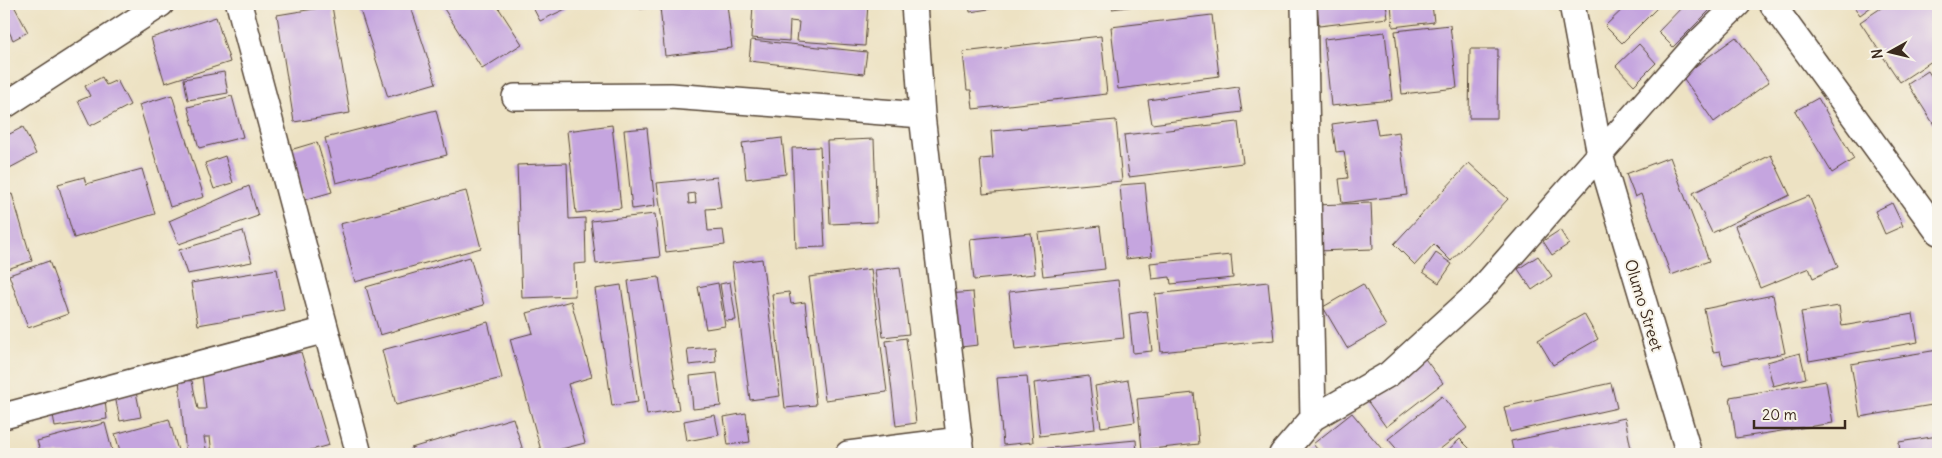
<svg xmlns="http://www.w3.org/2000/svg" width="1942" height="458" viewBox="0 0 1942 458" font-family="Delius,sans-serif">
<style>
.building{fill:#c5a5df;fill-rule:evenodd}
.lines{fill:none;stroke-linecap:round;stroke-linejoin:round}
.minor-casing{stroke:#564637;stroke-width:28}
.minor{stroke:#fff;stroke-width:25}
.labels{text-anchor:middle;stroke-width:4;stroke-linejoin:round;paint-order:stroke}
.street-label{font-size:16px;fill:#3b2a1e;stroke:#f7f3e8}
</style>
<rect width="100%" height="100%" fill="#f7f3e8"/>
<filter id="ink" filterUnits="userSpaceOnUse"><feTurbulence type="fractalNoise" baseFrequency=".02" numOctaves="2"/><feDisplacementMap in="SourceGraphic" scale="10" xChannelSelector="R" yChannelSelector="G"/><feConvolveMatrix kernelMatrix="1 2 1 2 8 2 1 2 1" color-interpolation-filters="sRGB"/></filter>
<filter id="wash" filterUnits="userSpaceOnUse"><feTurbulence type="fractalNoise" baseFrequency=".0096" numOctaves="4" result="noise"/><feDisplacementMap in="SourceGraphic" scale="20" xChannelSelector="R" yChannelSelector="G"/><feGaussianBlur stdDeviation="1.12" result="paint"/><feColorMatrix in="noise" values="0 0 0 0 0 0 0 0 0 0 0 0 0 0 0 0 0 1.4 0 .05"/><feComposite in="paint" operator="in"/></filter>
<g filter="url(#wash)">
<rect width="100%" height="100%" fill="#ede2c3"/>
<g id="blocks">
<path class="building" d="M4,4H13L28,32L13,40L4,21Z
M358,4H410L436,83L388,97Z
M441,4H496L522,44L482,69Z
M531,4H576L540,21Z
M640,4H727L732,48L665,56L660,7L640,9Z
M753,4H868L865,46L797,41L799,22L790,21L789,41L751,38Z
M969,4H1013V5L970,12Z
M1112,4H1143V5L1112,9Z
M1317,4H1386L1388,18L1319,26Z
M1391,4H1432L1434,22L1393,27Z
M1628,4H1661L1622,43L1605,26Z
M1685,4H1716L1673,47L1658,32Z
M1852,4H1875L1860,15Z
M1887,4H1938V57L1900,82L1860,22Z
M332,6L350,113L294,122L277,15Z
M1212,15L1219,76L1118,89L1111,27Z
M216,17L230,62L165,83L151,38Z
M1450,25L1457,88L1402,94L1395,31Z
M1385,32L1392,100L1331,106L1324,39Z
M1101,36L1107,94L973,109L971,90H967L963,52Z
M1736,37L1769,82L1714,122L1682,76Z
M751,40L867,52L864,74L749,61Z
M1639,44L1656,63L1634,85L1616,66Z
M1470,49H1498L1497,118H1469Z
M1928,71L1938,87V131L1908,84Z
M224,72L228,93L188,100L184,79Z
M102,77L106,85L117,80L130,105L90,126L78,101L90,96L85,86Z
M1238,87L1242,112L1152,124L1148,100Z
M172,95L204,197L170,207L139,105Z
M232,96L243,137L199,148L188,107Z
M1818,98L1854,159L1832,173L1795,111Z
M436,110L447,155L336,183L325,138Z
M1375,118L1378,135L1399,132L1407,195L1342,203L1339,179L1348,178L1344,151L1336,152L1332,124Z
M1116,120L1122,181L983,194L980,159L993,158L991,131Z
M1238,122L1243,163L1129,177L1124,135Z
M612,125L621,208L576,213L567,131Z
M23,127L36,154L4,171V137Z
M647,128L655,206L632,209L624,130Z
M782,138L786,174L746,179L742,143Z
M874,139L877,222L830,224L827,141Z
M317,142L332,192L304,200L290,150Z
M820,147L825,247L796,248L792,148Z
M1771,155L1790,195L1712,233L1693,193Z
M225,156L233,183L214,189L205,163Z
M1670,157L1709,261L1671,275L1641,194L1635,197L1626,174Z
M567,163L569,219L585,218L586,263L574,264L575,296L522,298L517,165Z
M1469,163L1508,199L1451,261L1434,244L1415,265L1394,244Z
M142,169L155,214L74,238L58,184L84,177L86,184Z
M717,177L721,208L706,209L708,231L723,230L725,245L666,252L657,183ZM695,193L696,203L689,204L688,194Z
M1145,183L1152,256L1126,259L1120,185Z
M249,186L258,216L179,244L169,221Z
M466,191L481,248L355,282L340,224Z
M12,194L32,261L4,270V196Z
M1809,196L1838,267L1813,278L1809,268L1760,288L1735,226Z
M1371,203L1373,249L1316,251L1314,205Z
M1892,203L1903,226L1885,234L1875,211Z
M655,214L660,257L596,264L591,221Z
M1100,226L1105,269L1043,276L1038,233Z
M1560,230L1569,244L1552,255L1543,241Z
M243,231L252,262L187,274L179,250Z
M1031,233L1035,274L974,280L970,239Z
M1436,253L1452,264L1439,283L1423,272Z
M1231,255L1233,278L1171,284L1170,277L1152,279L1150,263Z
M1538,256L1552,276L1532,290L1518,269Z
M470,257L484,305L380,335L366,287Z
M762,259L780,396L750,400L732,263Z
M49,261L68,314L28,328L9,275Z
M900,267L909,334L883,337L875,270Z
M277,269L284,310L198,325L191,283Z
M871,269L887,392L825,400L809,277Z
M659,277L679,410L647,415L628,281Z
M1118,280L1124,338L1015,350L1009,292Z
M730,282L736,320L726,321L720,284Z
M1268,282L1274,340L1161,352L1155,294Z
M718,283L725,326L706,329L698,287Z
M1363,284L1386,326L1347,348L1323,307Z
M621,285L638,402L612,406L595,289Z
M789,292L791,304L805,302L816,405L785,408L772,294Z
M973,292L978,345L952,348L947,294Z
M1773,295L1785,353L1723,365L1720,351L1713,352L1704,309Z
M571,301L592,377L568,384L585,443L542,454L510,339L533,333L527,313Z
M1839,306L1842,326L1913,314L1918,342L1809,361L1801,312Z
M1147,311L1152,351L1133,353L1129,314Z
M1584,314L1598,339L1553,365L1538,340Z
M488,322L502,378L396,405L382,350Z
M906,338L916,423L896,426L886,341Z
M715,347L716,362L689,365L687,349Z
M1938,350V404L1860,417L1851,364Z
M301,352L329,445L297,454H212L210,437H204L207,454H186L179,380L192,381L198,409H206L202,375Z
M1800,353L1806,378L1773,386L1767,362Z
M1423,356L1443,383L1386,427L1366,399Z
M717,373L721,406L693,409L690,376Z
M1027,376L1033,442L1003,445L997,378Z
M1089,376L1095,429L1040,436L1034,383Z
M1128,380L1135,422L1101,427L1095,386Z
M1826,381L1833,423L1736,438L1730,397Z
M1611,383L1617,408L1510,432L1504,407Z
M136,392L141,417L120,421L115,396Z
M1194,393L1199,444L1142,450L1137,399Z
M1442,396L1467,428L1434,454H1401L1388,439Z
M105,400L107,419L55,427L52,408Z
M746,413L750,442L728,445L724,417Z
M1352,413L1386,454H1321L1313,444Z
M715,415L719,435L687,441L684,421Z
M513,418L524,454H413L411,448Z
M1625,418L1632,454H1514L1511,441Z
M169,419L179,454H121L115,434Z
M105,423L113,454H41L37,441Z
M1938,436V454H1900L1899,442Z
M1460,439L1475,454H1444Z
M1136,440L1137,454H1007V452Z
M1311,449L1315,454H1305Z"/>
</g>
</g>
<g filter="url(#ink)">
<use href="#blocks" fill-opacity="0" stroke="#564637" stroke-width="1"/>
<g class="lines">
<defs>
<path id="minor" d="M239,4L359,454
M914,4L922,115L961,454
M1304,4L1313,418
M1572,4L1600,155L1689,454
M1772,4L1938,232
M515,97L671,96L922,115
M4,106L161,4
M4,416L326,330
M848,454L960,440
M1282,454L1313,418L1389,374L1479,292L1694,47L1738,4"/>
</defs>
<use href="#minor" class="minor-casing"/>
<use href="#minor" class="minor"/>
</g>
</g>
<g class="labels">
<g class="street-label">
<text transform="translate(1644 305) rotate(73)" y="6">Olumo Street</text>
</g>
</g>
<rect width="1942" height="458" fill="none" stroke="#f7f3e8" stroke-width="20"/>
<g transform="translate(1890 52) rotate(262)" stroke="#f7f3e8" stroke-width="4" paint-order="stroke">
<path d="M0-4L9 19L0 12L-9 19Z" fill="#3b2a1e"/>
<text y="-8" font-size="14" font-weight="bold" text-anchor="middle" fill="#3b2a1e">N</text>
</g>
<path d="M1754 420v8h91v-8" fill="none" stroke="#3b2a1e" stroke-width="2.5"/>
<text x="1762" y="420" font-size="15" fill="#3b2a1e" stroke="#f7f3e8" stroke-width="4" paint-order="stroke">20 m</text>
</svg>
